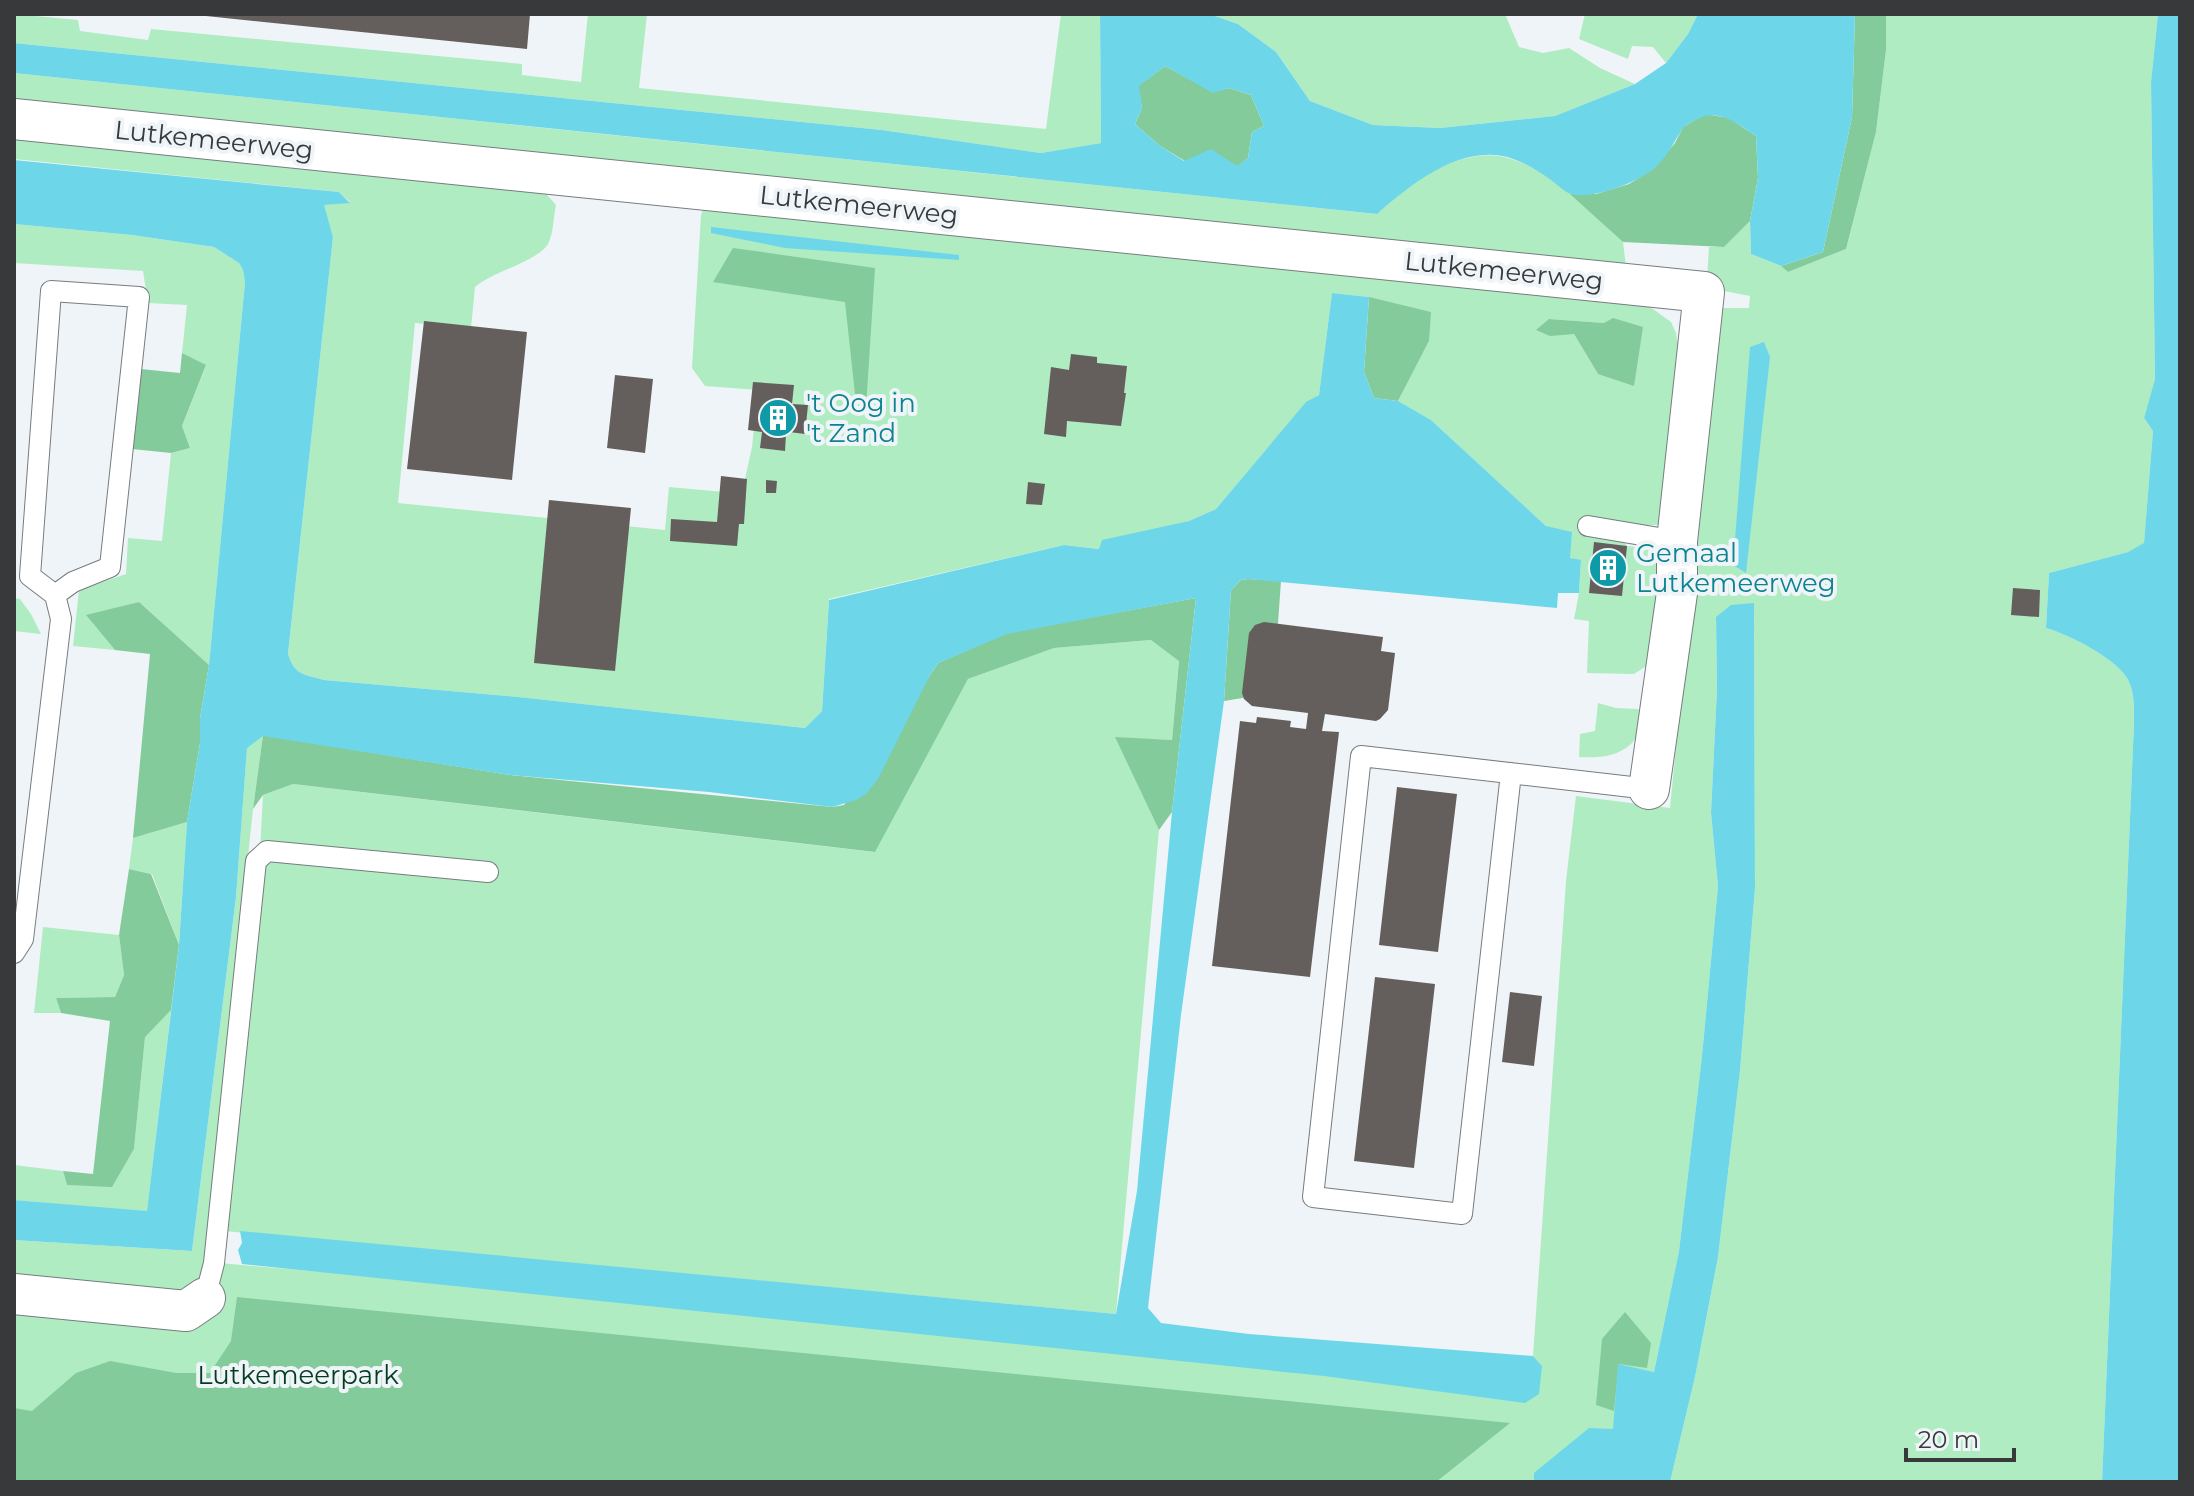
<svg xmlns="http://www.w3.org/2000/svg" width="2194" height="1496" viewBox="0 0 2194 1496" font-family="Montserrat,sans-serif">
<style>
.green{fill:#afecc1;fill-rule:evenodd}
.forest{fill:#83cb9a}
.water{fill:#6dd7e9;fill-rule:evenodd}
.building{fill:#645f5c}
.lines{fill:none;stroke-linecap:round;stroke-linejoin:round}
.lane-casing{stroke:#777c7f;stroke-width:22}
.street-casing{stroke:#777c7f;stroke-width:42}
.lane{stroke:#fff;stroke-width:20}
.street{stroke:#fff;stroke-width:40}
.labels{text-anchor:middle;stroke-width:8;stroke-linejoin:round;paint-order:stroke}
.street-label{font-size:26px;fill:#37393a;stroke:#eff4f8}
.culture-label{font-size:26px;fill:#0d838f;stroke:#eff4f8;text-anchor:start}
.park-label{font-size:26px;fill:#023d1e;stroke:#eff4f8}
</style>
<rect width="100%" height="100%" fill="#eff4f8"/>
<path class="green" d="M14,14L78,20L80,31L148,40L151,29L522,64V75L581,82L588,14H647L639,88L1046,129L1061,14H1100L1101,143L1041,153L882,130L14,43Z
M1209,14H1505L1519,47L1543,53L1569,48L1600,68L1635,84L1555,116L1440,128L1373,125L1310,101L1276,52L1238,24Z
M1585,14H1698L1688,34L1666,63L1653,47L1632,46L1628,59L1579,39Z
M1886,14H2158L2151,82L2155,380L2144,418L2153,431L2144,544L2128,552L2049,573L2046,628C2068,634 2115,658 2127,678C2135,692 2134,708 2134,723L2102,1482H1670L1695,1377L1718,1257L1740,1071L1755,888L1754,604L1716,617L1717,689L1711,813L1718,886L1702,1056L1679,1251L1654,1372L1618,1365L1615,1408L1637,1482H14V1302L192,1322L220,1263L1138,1343L1542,1367L1533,1356L1566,881L1576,796L1670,808L1719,308H1749L1750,296L1724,291L1707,279L1709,247H1724L1750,221L1751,254L1781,266L1788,272L1846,249L1876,132L1886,50Z
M14,73L1376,214C1387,204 1398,194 1410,186C1435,167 1476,148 1508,158C1553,171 1589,211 1623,242L1626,267L14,105Z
M14,128L534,180L556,205C553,218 554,232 548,244C538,261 492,272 475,287L471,328L415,323L398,503L665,530L669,487L724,492L745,479L752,447L758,390L705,386L692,368L701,215L707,199L1620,294L1653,309L1671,322L1676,333L1681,363L1664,521L1657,525L1613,526L1627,546L1649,548L1662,555L1651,663L1634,674L1587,673L1589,621L1574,619L1579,593L1581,561L1570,558L1546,526L1431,420L1398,401L1429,341L1369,297L1332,293L1319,395L1306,403L1216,509L1189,521L1100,549L1064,545L829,599L822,711L805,728L518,697L324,680C304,674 295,676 288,654L333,237L323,205L350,202L339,192L14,159ZM1549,319L1604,323L1598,374L1574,334Z
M14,224L132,235L214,247L239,263L243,270L245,282L209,665L139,602L87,616L115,650L73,646L79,590L126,574L128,538L162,541L171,453L190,448L182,426L206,366L182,353L187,305L148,303L143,271L14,263Z
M14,598L20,599L31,614L41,634L14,631Z
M1151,640L1179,660L1172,740L1116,738L1159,830L1116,1314L225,1231L258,888L263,795L293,784L874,852L968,679L1054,648Z
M1598,703L1616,708L1638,709L1644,720C1640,727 1637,739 1631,744C1617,757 1598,758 1579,757L1580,734L1595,731Z
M263,735L253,809L204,1274L194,1289L164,1299L14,1285V1240L192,1251L236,897L247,747Z
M187,822L179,945L152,874L129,869L133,838Z
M43,927L119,935L124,975L115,997L56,998L61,1013H34Z
M171,1010L147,1212L14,1200V1165L63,1171L67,1185L112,1186L134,1149L145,1036Z"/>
<path class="forest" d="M1855,14H1886V50L1876,132L1846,249L1788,272L1781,266L1823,252L1852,117Z
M1165,66L1213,92L1229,88L1251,95L1264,126L1252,132L1248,158L1238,166L1185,161L1160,146L1135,124L1142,108L1138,86Z
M1705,114L1729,118L1756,136L1758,178L1750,221L1724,247L1623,242L1570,194H1596L1629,184L1653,169L1675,143L1683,127Z
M733,248L875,268L866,407L855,394L845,302L713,282Z
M1369,297L1431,312L1429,341L1398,401L1374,398L1364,372Z
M1613,318L1643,327L1634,386L1598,374L1574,334L1550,336L1536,330L1549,319L1604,323Z
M182,353L206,365L182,426L190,448L171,453L132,449L141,369L180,373Z
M1248,579L1281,581L1273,693L1224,701L1231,590L1241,580Z
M1196,598L1172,812L1159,830L1115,737L1172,740L1179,661L1151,640L1054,648L968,679L875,852L293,784L263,795L253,809L263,735L510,775L832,807L844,805L938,663L1007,633Z
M139,602L209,665L200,718V743L187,822L133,838L150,654L115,650L86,615Z
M129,869L151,874L179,945L171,1010L145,1037L134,1149L112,1187L67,1185L63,1171L93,1174L110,1021L61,1013L56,998L115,997L124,975L119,935Z
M237,1297L1510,1423L1436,1482H14V1408L32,1411L76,1373L110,1361L176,1373H210L231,1341Z
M1625,1312L1651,1343L1647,1368L1619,1364L1614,1411L1596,1405L1602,1339Z"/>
<path class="water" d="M1100,14H1209L1238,24L1276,52L1310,101L1373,125L1440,128L1555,116L1635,84L1666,63L1688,34L1698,14H1855L1852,117L1823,252L1781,266L1751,254L1750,221L1758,178L1756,136C1737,123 1717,107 1695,120C1690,123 1684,125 1681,131C1673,144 1665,160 1652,170C1635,183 1592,200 1571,194C1564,192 1557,184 1551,180C1539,171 1522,161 1507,157C1459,145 1410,185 1377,214L14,73V43L882,130L1041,153L1101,143ZM1165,66L1213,93L1229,88L1251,95L1264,126L1252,132L1248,158L1237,166L1211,149L1184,161L1160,146L1135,124L1142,108L1139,86Z
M2158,14H2180V1482H2102L2134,723C2134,708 2135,692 2127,678C2115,658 2068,634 2046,628L2049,573L2128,552L2144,543L2153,431L2144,418L2155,379L2151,82Z
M14,160L339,192L350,203L324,205L333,237L288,654C295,676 304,674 324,680L518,697L805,728L822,711L829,600L1064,545L1099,549L1102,540L1189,521L1216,509L1306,402L1319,395L1332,293L1369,297L1364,372L1374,398L1398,401L1431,420L1546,526L1572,532L1570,558L1581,560L1579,593H1558L1557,608L1248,579L1241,580L1231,590L1224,701L1181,1015L1148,1308L1161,1323L1249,1334L1533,1356L1542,1366L1539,1394L1525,1403L1324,1376L242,1264L238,1250L242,1243L240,1231L1116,1314L1137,1191L1172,812L1196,598L1007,634L938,663L930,675L878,779L866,794L856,800L832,807L709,792L510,775L263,736L247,748L236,897L192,1251L14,1240V1200L147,1211L179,945L187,822L200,743V718L209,665L245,282L243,270L239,263L214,247L132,235L14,224Z
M711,227L959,255V260L785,248L711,233Z
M1764,342L1770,357L1746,573L1733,565L1750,347Z
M1754,603L1755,888L1740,1071L1718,1257L1695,1377L1670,1482H1534V1473L1589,1428L1613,1429L1618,1364L1654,1372L1679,1251L1702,1056L1718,886L1711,813L1717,689L1716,617L1731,605Z"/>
<path class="building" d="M206,14H530L527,49L206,16Z
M424,321L527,332L512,480L407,469Z
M1071,354L1097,357V363L1127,366L1124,393H1126L1121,426L1067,421L1066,437L1044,434L1051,367L1069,370Z
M615,375L653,379L645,453L607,448Z
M753,382L794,385L792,404L808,405L805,434L789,432V434H786L785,451L760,448L762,432L748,430Z
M721,476L747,479L744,524H739L737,546L670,541L671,519L717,522Z
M766,480L777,481L776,493H766Z
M1028,482L1045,484L1042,505L1026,504Z
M549,500L631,508L615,671L534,663Z
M1594,542L1627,546L1622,596L1589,593Z
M2013,588L2040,590L2039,617L2011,615Z
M1264,622L1383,637L1381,651L1395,653L1388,710L1380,719L1376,721L1325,714L1322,731L1339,732L1310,977L1212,966L1240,721L1256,723L1257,717L1291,721L1290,727L1306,729L1308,713L1252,706L1244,699L1242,693L1249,633L1255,625Z
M1397,787L1457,794L1438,952L1379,945Z
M1375,977L1435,984L1414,1168L1354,1161Z
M1510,992L1542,996L1534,1066L1502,1062Z"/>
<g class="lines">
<defs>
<path id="lane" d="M1588,526L1677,541
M1511,773L1462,1214L1313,1197L1361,756L1649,789
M14,953L23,939L61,619L55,595L30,576L51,291L139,297L110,567L73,582L55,595
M205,1298L214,1263L256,861L267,851L488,872"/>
<path id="street" d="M14,119L1704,292L1677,541V593L1649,789
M14,1294L186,1311L205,1298"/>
</defs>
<use href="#lane" class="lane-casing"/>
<use href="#street" class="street-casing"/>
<use href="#lane" class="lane"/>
<use href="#street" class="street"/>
</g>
<defs>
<symbol id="building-disc" viewBox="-11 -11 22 22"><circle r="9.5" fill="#0f9aa8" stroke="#eff4f8"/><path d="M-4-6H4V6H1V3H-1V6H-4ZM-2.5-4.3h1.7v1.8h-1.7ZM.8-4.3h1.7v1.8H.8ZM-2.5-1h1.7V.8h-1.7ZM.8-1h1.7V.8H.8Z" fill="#fff"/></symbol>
</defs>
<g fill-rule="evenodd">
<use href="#building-disc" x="756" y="396" width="44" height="44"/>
<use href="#building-disc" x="1586" y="546" width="44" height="44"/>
</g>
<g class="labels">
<g class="street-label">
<text transform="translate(214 140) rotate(6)" y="9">Lutkemeerweg</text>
<text transform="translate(859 205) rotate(6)" y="9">Lutkemeerweg</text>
<text transform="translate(1504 271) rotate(6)" y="9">Lutkemeerweg</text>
</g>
<g class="culture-label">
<text x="806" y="412">'t Oog in<tspan x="806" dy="30">'t Zand</tspan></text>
<text x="1636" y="562">Gemaal<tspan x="1636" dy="30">Lutkemeerweg</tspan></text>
</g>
<g class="park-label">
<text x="298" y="1384">Lutkemeerpark</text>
</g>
</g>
<rect width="2194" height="1496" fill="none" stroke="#37393a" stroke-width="32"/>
<path d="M1906 1448v12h108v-12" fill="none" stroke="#37393a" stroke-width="4"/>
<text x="1918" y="1448" font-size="24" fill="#37393a" stroke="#eff4f8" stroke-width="6" paint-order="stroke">20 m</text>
</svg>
